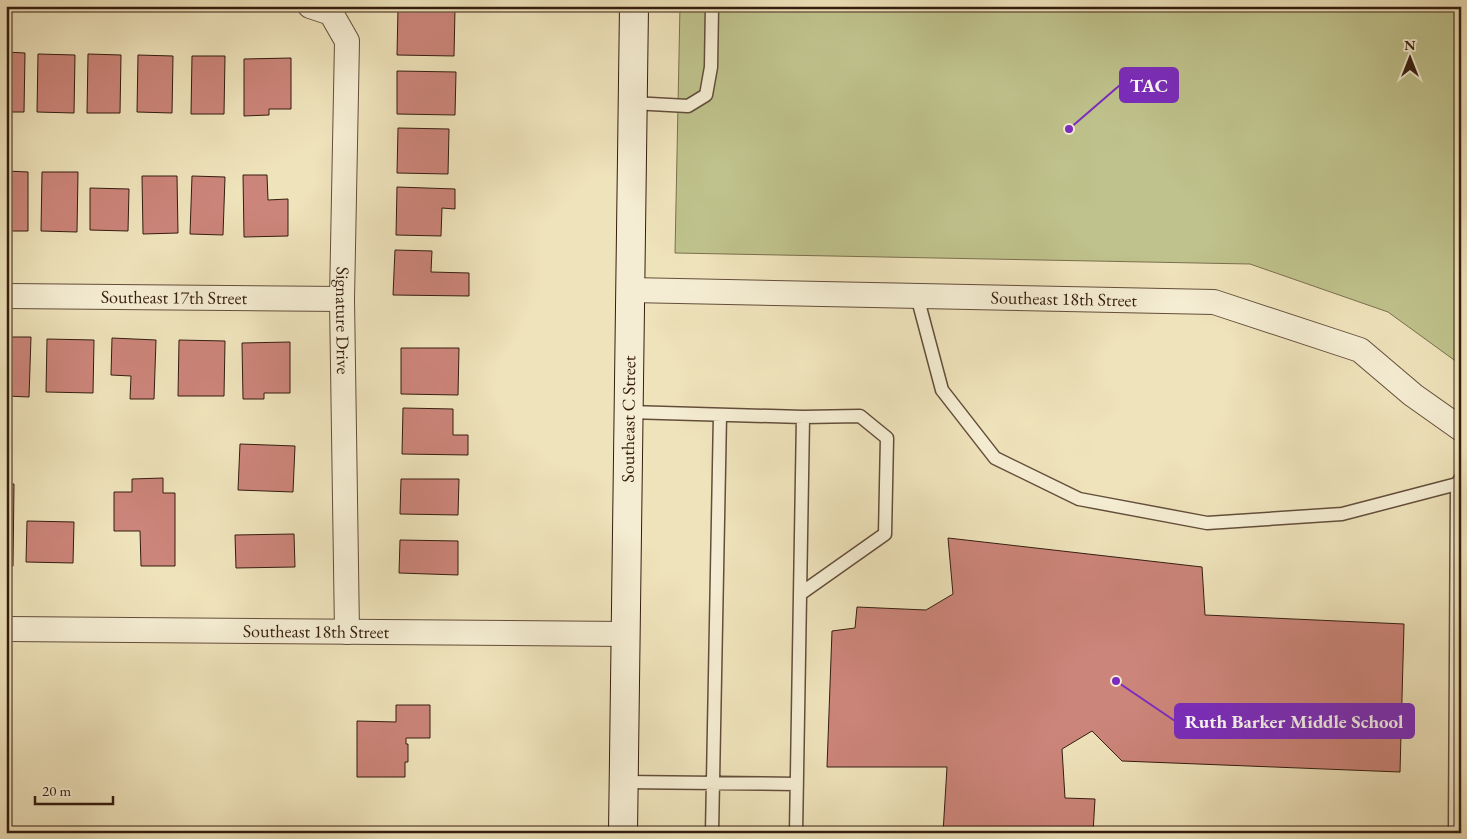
<svg xmlns="http://www.w3.org/2000/svg" width="1467" height="839" viewBox="0 0 1467 839" font-family="'EB Garamond',serif">
<style>
.green{fill:#bfc28c;stroke:#7a704e}
.building{fill:#cc857a;stroke:#341d0f}
.lines{fill:none;stroke-linecap:round;stroke-linejoin:round}
.lane-casing{stroke:#634e3a;stroke-width:15}
.street-casing{stroke:#634e3a;stroke-width:26}
.secondary-casing{stroke:#341d0f;stroke-width:30}
.lane{stroke:#f5edd3;stroke-width:12}
.street{stroke:#f5edd3;stroke-width:24}
.secondary{stroke:#f5edd3;stroke-width:28}
.labels{text-anchor:middle;stroke-width:4;stroke-linejoin:round;paint-order:stroke}
.street-label{font-size:18px;fill:#341d0f;stroke:#f5edd3}
.leader{fill:none;stroke:#7b2cbf;stroke-width:2}
.callout-dot{fill:#7b2cbf;stroke:#f5edd3;stroke-width:2}
.callout{fill:#7b2cbf;stroke:#7b2cbf;stroke-width:2}
.callout-label{font-size:19px;text-anchor:middle;font-weight:bold;fill:#fff}
</style>
<rect width="100%" height="100%" fill="#efe3bb"/>
<filter id="stains"><feTurbulence type="fractalNoise" baseFrequency=".004" numOctaves="4"/><feColorMatrix values="0 0 0 0 .2 0 0 0 0 .09 0 0 0 0 .02 0 0 0 .5 -.17"/></filter>
<radialGradient id="worn" r=".72"><stop offset=".6" stop-color="#630" stop-opacity="0"/><stop offset="1" stop-color="#630" stop-opacity=".3"/></radialGradient>
<path class="green" d="M680,6H1461V365L1388,312L1250,264L675,253Z"/>
<path class="building" d="M398,8L455,9L454,56L397,55Z
M6,52L25,53L24,112H6Z
M38,54L75,55L74,113L37,112Z
M88,54L121,55L120,113H87Z
M138,55L173,56L172,113L137,112Z
M192,56H225L224,114H191Z
M291,58V109H269V115L244,116V59Z
M397,71L456,72L455,115L397,114Z
M398,128L449,129L448,174L397,173Z
M6,171L28,172V231H6Z
M42,172H78L77,232L41,231Z
M243,175H267L268,200L288,199V236L244,237Z
M142,176H177L178,233L143,234Z
M192,176L225,177L223,235L190,234Z
M397,187L455,189V209L442,208L441,236L396,235Z
M90,188L129,189L128,231L90,230Z
M395,250L432,251L431,272L469,273V296L393,295Z
M6,337H31L29,397L6,396Z
M112,338L156,340L154,399H130L131,376L111,375Z
M47,339L94,340L93,393L46,392Z
M179,340L225,341L224,396H178Z
M290,342V393H264V399H243L242,343Z
M401,348H459L458,395L401,394Z
M403,408L453,409V435H468V455L402,454Z
M240,444L295,446L293,492L238,490Z
M163,478V493H175V566H141L140,531H114V492H132V479Z
M401,479H459L458,515L400,514Z
M6,484H14L13,566H6Z
M27,521L74,522L73,563L26,562Z
M294,534L295,567L236,568L235,535Z
M948,538L1202,567L1205,615L1404,624L1400,772L1122,761L1092,731L1062,749L1065,798L1095,799L1093,833H943L947,767H827L832,631L855,628L857,607L926,610L953,594Z
M400,540L458,541V575L399,573Z
M396,705H430V738H406V744H408V762H405V777H357V721L396,722Z"/>
<g class="lines">
<defs>
<path id="lane" d="M632,103L688,106L706,95L711,67L712,6
M917,296L942,390L995,458L1079,499L1207,523L1342,514L1457,484L1461,478
M629,412L803,417L860,416L887,438L885,534L800,594
M624,782L797,784
M712,833L720,415
M796,833L803,417
M1455,833L1457,484"/>
<g id="street">
<path id="s1" d="M310,6L331,13L347,41L342,299L347,632"/>
<path id="s2" d="M630,290L1214,302L1360,350L1413,395L1461,429"/>
<path id="s3" d="M6,296L342,299"/>
<path id="s4" d="M6,629L626,634"/>
</g>
<g id="secondary">
<path id="s5" d="M623,833L634,6"/>
</g>
</defs>
<use href="#lane" class="lane-casing"/>
<use href="#street" class="street-casing"/>
<use href="#secondary" class="secondary-casing"/>
<use href="#lane" class="lane"/>
<use href="#street" class="street"/>
<use href="#secondary" class="secondary"/>
</g>
<g class="labels">
<g class="street-label">
<text dy="6" stroke="none"><textPath href="#s3" startOffset="168">Southeast 17th Street</textPath></text>
<text dy="6" stroke="none"><textPath href="#s2" startOffset="434">Southeast 18th Street</textPath></text>
<text dy="6" stroke="none"><textPath href="#s1" startOffset="334">Signature Drive</textPath></text>
<text dy="6" stroke="none"><textPath href="#s5" startOffset="414">Southeast C Street</textPath></text>
<text dy="6" stroke="none"><textPath href="#s4" startOffset="310">Southeast 18th Street</textPath></text>
</g>
</g>
<path class="leader" d="M1069 129L1120 85M1116 681L1175 721"/>
<g class="callout-dot">
<circle cx="1069" cy="129" r="5"/>
<circle cx="1116" cy="681" r="5"/>
</g>
<g class="callout">
<rect x="1120" y="68" width="58" height="34" rx="5"/>
<rect x="1175" y="704" width="239" height="34" rx="5"/>
</g>
<g class="callout-label">
<text x="1149" y="92">TAC</text>
<text x="1294" y="728">Ruth Barker Middle School</text>
</g>
<rect width="1467" height="839" fill="none" stroke="#efe3bb" stroke-width="25"/>
<rect x="8" y="8" width="1452" height="824" fill="none" stroke="#341d0f" stroke-width="2.5"/>
<rect x="12" y="12" width="1442" height="814" fill="none" stroke="#341d0f"/>
<g transform="translate(1410 58)" stroke="#f5edd3" stroke-width="4" paint-order="stroke">
<path d="M0-4L9 19L0 12L-9 19Z" fill="#341d0f"/>
<text y="-8" font-size="14" font-weight="bold" text-anchor="middle" fill="#341d0f">N</text>
</g>
<path d="M35 796v8h78v-8" fill="none" stroke="#341d0f" stroke-width="2.5"/>
<text x="42" y="796" font-size="15" fill="#341d0f" stroke="#f5edd3" stroke-width="4" paint-order="stroke">20 m</text>
<rect width="100%" height="100%" filter="url(#stains)"/>
<rect width="100%" height="100%" fill="url(#worn)"/>
</svg>
